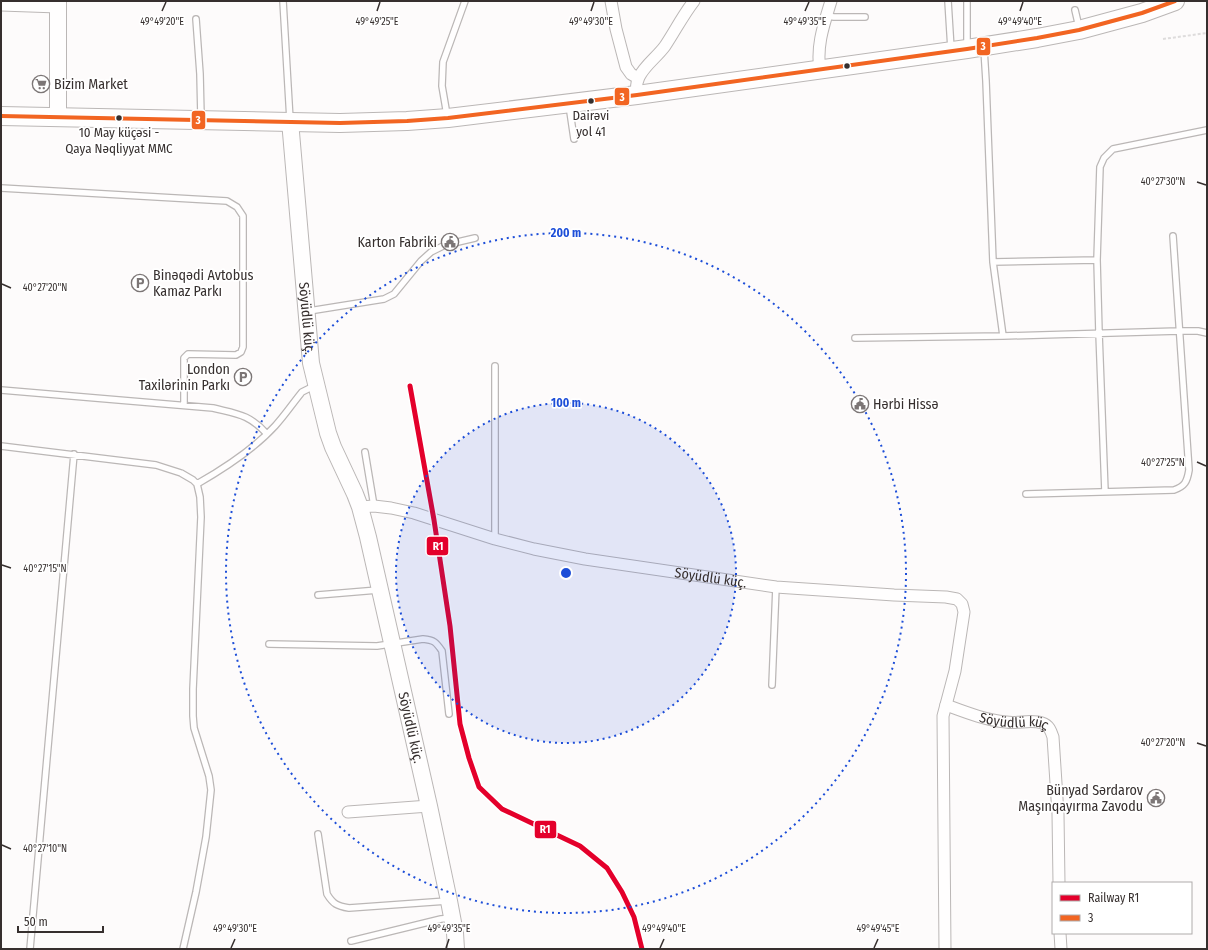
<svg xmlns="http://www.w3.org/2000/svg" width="1208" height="950" viewBox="0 0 1208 950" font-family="'Fira Sans Condensed',sans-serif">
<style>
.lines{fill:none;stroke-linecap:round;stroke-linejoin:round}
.lane-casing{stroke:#bbb7b6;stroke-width:8}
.street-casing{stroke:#bbb7b6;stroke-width:13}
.secondary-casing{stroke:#bbb7b6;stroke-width:18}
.primary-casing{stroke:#bbb7b6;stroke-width:20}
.path{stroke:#dedcdc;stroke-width:2;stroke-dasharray:3 2;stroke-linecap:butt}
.lane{stroke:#fffefe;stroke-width:5.5}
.street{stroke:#fffefe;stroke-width:11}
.secondary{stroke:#fffefe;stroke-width:16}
.primary{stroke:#fffefe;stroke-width:18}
.bus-1-casing{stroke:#fff;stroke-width:7}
.bus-1{stroke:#f26522;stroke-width:4}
.rail-1-casing{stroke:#fff;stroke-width:8}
.rail-1{stroke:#e4002b;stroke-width:5}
.ticks{fill:none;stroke:#362f2e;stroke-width:1.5}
.ring{fill:none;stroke:#1d4ed8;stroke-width:2;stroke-dasharray:2 4}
.bus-dot{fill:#362f2e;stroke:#fff;stroke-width:1.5}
.labels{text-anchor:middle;stroke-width:3.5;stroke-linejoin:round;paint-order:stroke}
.bus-label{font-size:13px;fill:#362f2e;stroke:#fff}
.poi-label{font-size:14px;fill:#362f2e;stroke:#fff;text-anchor:start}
.street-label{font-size:14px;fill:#362f2e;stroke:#fff}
.ticks-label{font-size:10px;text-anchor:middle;fill:#362f2e;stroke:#fff;stroke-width:3.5;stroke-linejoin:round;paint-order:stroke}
.centre{fill:#1d4ed8;stroke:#fff;stroke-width:2}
.ring-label{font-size:12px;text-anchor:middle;font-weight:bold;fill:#1d4ed8;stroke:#fff;stroke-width:3.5;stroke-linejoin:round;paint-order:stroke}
.line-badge{stroke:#fff;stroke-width:1.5}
.badge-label{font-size:11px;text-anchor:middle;font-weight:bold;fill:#fff}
</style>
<rect width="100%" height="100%" fill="#fdfbfb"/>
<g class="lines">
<defs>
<path id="lane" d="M283,1L290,120
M948,1L951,49
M967,1V47
M1075,10L1079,27
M826,16L834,17H865
M196,19L200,74L201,117
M984,49L986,81L993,262L1003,336
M569,105L574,139
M447,115L442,86L443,62L465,1
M1,188L227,201L237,207L243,216V347L241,352L236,355L188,354L184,358V405
M1097,260L1100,167L1104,158L1113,149L1207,130
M993,262L1097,260L1099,333L1105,492
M309,311L384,299L394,294L421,261L431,252L445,245L475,238
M855,338L1003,336L1179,331H1198L1207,333
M1,390L213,408C237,414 249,414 267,434
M1,446L156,465L181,473L193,480L197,484L200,497L201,517L193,689V716L194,728L209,776L211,790L206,837L196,892L183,949
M365,452L374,506
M197,484C225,468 253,450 275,426C285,415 293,403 302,392L316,385
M1026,494L1174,490C1185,486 1187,482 1189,470L1173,236
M495,539V366
M318,595L378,590
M269,644L377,646L423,639C434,640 436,642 442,651L449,714
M772,685L776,587
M318,834L327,894C333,904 337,906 349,908L447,901
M351,941L441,919L452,918
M30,949L74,454"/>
<g id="street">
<path d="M611,1L616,29L626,67L631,74L638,78"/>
<path d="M1,5L58,7"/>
<path d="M820,70C816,46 824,24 831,1"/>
<path d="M637,95C636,88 636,83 639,77C645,65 657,57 665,46C675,31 683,15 694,1"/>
<path id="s1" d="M360,507L374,506L391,508L414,513L495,539L534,549L585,559L776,587L894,595L946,597L957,599L962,604L964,612L955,671L943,716L945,949"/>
<path id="s2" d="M946,705C965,712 985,720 1006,722C1018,724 1031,719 1042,723C1049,725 1051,731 1053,737L1058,814L1059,883"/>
<path d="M348,812L429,806"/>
<path d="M1060,933L1061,949"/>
</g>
<g id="secondary">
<path d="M58,1V117"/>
<path id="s3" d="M290,121L311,363L328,433L333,447L355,494L360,507L368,537L429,806L449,901L455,933L456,949"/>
</g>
<path id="primary" d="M1,116L340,123L407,121L448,118L637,95L967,49L1037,38L1079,30L1142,13L1175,1"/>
</defs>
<use href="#lane" class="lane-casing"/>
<use href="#street" class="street-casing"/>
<use href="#secondary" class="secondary-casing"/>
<use href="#primary" class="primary-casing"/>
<path class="path" d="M1163,39L1207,33"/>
<use href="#lane" class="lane"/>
<use href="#street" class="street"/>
<use href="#secondary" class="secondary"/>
<use href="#primary" class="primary"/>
<defs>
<path id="bus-1" d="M1,116L340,123L407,121L448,118L637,95L967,49L1037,38L1079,30L1142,13L1175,1"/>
</defs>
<use href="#bus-1" class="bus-1-casing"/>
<use href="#bus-1" class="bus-1"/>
<defs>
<path id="rail-1" d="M410,386L434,520L450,626L460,724L469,758L479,787L502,809L580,846L607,868L622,892L634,917L642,949"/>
</defs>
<use href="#rail-1" class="rail-1-casing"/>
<use href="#rail-1" class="rail-1"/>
</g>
<path class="ticks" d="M162,11L166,2M377,11L380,2M591,11L594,2M805,11L809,2M1020,11L1023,2M1197,182L1206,185M2,284L11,288M1197,462L1206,466M2,565L11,568M1197,743L1206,746M2,845L11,849M231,948L235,939M446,948L449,939M660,948L664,939M874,948L878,939"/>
<circle cx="566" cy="573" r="170" fill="#1d4ed8" fill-opacity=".12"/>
<g class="ring">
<circle cx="566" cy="573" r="170"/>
<circle cx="566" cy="573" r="340"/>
</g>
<defs>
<symbol id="supermarket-ring" viewBox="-11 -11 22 22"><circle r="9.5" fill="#fff" stroke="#7c7676" stroke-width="1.5"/><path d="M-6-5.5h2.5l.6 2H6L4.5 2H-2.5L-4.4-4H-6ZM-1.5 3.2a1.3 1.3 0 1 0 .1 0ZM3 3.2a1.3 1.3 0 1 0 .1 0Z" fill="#7c7676"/></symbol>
<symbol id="civic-ring" viewBox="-11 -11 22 22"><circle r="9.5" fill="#fff" stroke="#7c7676" stroke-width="1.5"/><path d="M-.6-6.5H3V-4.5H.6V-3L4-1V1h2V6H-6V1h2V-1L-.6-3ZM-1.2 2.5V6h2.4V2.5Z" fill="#7c7676"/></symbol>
<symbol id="parking-ring" viewBox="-11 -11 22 22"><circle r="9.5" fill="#fff" stroke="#7c7676" stroke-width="1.5"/><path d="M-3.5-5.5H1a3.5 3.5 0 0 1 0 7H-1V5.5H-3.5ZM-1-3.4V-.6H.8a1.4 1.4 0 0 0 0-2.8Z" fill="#7c7676"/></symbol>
</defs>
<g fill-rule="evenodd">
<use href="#supermarket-ring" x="31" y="74" width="20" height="20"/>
<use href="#civic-ring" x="440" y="232" width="20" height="20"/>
<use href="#parking-ring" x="130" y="273" width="20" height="20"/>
<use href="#parking-ring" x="233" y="367" width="20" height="20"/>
<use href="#civic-ring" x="850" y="394" width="20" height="20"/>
<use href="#civic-ring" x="1146" y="788" width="20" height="20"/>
</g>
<g class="bus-dot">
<circle cx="847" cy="66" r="3.5"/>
<circle cx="591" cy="101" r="3.5"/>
<circle cx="119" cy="118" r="3.5"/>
</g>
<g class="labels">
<g class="bus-label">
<text x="591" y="120">Dairəvi<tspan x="591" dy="16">yol 41</tspan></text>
<text x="119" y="137">10 May küçəsi -<tspan x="119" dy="16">Qaya Nəqliyyat MMC</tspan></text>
</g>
<g class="poi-label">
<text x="54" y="89">Bizim Market</text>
<text x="437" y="247" text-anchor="end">Karton Fabriki</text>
<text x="153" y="280">Binəqədi Avtobus<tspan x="153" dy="16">Kamaz Parkı</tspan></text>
<text x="230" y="374" text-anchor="end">London<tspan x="230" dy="16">Taxilərinin Parkı</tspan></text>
<text x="873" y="409">Hərbi Hissə</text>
<text x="1143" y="795" text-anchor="end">Bünyad Sərdarov<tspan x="1143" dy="16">Maşınqayırma Zavodu</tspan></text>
</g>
<g class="street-label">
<text dy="5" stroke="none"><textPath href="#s3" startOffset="198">Söyüdlü küç.</textPath></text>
<text dy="5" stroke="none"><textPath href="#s1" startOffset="359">Söyüdlü küç.</textPath></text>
<text dy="5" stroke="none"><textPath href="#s2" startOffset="72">Söyüdlü küç.</textPath></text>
<text dy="5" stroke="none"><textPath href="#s3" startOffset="622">Söyüdlü küç.</textPath></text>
</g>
</g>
<g class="ticks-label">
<text x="162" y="25">49°49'20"E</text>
<text x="377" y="25">49°49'25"E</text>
<text x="591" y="25">49°49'30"E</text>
<text x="805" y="25">49°49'35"E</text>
<text x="1020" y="25">49°49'40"E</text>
<text x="1163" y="185">40°27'30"N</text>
<text x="45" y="291">40°27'20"N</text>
<text x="1163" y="466">40°27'25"N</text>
<text x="45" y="572">40°27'15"N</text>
<text x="1163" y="746">40°27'20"N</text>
<text x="45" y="852">40°27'10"N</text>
<text x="235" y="932">49°49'30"E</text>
<text x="449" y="932">49°49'35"E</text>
<text x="664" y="932">49°49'40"E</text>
<text x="878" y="932">49°49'45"E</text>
</g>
<circle cx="566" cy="573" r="6" class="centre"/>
<g class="ring-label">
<text x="566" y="237">200 m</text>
<text x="566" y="407">100 m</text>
</g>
<g class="line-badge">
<rect x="976" y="37" width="15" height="19" rx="4" fill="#f26522"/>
<rect x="614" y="87" width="16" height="19" rx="4" fill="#f26522"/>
<rect x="191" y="110" width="15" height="20" rx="4" fill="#f26522"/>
<rect x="426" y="536" width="23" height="20" rx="4" fill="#e4002b"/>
<rect x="534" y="820" width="23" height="19" rx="4" fill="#e4002b"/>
</g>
<g class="badge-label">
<text x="983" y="50">3</text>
<text x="622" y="101">3</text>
<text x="198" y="124">3</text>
<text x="438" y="550">R1</text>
<text x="545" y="833">R1</text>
</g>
<rect width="1208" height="950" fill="none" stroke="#362f2e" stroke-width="4"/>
<rect x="1052" y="882" width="140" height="52" fill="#ffffff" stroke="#afacab"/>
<rect x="1060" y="895" width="20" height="6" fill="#e4002b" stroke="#afacab"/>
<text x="1088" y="902" font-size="12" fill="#362f2e">Railway R1</text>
<rect x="1060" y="915" width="20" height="6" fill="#f26522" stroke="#afacab"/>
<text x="1088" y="922" font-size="12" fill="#362f2e">3</text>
<path d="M18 926v6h85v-6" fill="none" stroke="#362f2e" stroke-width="2"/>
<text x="24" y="926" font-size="12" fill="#362f2e" stroke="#ffffff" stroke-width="3" paint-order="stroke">50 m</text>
</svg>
